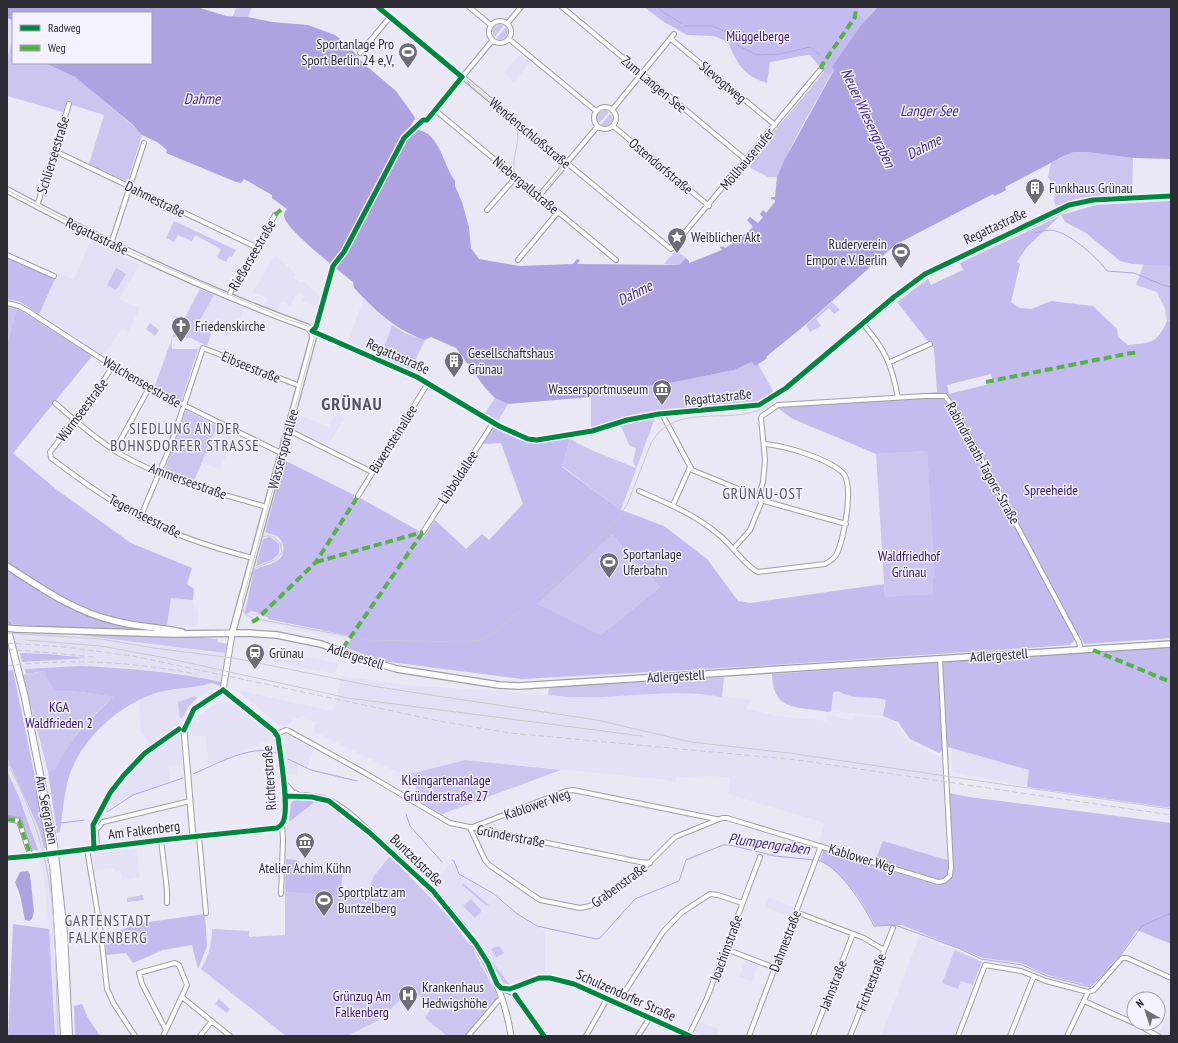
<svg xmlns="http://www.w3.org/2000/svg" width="1178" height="1043" viewBox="0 0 1178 1043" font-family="'PT Sans Narrow',sans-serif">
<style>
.built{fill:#e4e1f6}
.green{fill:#ccc5f0}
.forest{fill:#c4bbee;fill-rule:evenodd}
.water{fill:#aea3e0}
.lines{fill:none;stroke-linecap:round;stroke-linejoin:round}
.stream{stroke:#aea3e0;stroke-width:1}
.ferry{stroke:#442787;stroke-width:1;stroke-dasharray:5 4;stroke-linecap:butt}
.minor-casing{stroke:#a09ea6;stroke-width:6}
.tertiary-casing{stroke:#a09ea6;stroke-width:7}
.secondary-casing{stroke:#a09ea6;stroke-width:8}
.primary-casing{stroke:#a09ea6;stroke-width:8}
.minor{stroke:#fcfcfd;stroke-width:4}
.tertiary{stroke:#fcfcfd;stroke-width:5}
.secondary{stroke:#fcfcfd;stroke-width:5.5}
.primary{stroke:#fcfcfd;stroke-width:6}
.tram{stroke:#c9c9cb;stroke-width:1}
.rail{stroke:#c9c9cb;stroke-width:1;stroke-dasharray:6 3;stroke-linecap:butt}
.secondary-bridge-casing{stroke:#a09ea6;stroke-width:8;stroke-linecap:butt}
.primary-bridge-casing{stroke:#a09ea6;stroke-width:8;stroke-linecap:butt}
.secondary-bridge{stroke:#fcfcfd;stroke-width:5.5}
.primary-bridge{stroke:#fcfcfd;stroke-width:6}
.quiet{stroke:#56b246;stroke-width:4;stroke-dasharray:8 4;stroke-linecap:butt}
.cycleway-casing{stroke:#f4f2fe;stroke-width:8}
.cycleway{stroke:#00873e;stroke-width:5}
.labels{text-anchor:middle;stroke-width:3;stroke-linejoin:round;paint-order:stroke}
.park-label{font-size:14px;fill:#351173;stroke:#f4f2fe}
.poi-label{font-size:14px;fill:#2d2c34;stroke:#f4f2fe;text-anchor:start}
.street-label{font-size:14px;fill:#2d2c34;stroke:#f4f2fe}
.water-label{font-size:15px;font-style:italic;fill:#442787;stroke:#f4f2fe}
.neighbourhood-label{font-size:15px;letter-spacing:1px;fill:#555364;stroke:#f4f2fe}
.district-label{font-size:18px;font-weight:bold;letter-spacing:1px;fill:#555364;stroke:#f4f2fe}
</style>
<rect width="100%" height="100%" fill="#eae8f4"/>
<path class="built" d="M7,18L13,20V39L7,59Z
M520,54L530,62L514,82L504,73Z
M91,240L140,264L119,299L140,308L128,332L122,329L103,356L82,341L39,314L57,273L74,279Z
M275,255L296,274L294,278L302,283L303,281L320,296L317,306L302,302L305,295L298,292L290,306L282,302L276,312L264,307L268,298L253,292Z
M214,295L245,308L230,337L197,325Z
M364,298L392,325L380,359L347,344Z
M337,413L345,418L328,445L293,428L297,414L328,427Z
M217,426L236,436L219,469L201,462Z
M268,533L276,536L282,542L283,553L277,561L254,570L256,566L278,556L266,537L263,539L264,535Z
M171,598L193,600V606L198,610V623L195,626L190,627L167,625Z
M244,610L245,612L251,611L259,613L257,617L248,615L257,618L253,620L249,619L242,614Z
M259,618L284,623V626L258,621Z
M286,623L350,636L348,639L300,631L285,628Z
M7,631L104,638L225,654L222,682L183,674L131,668L80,666L7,671V664L84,658L49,654L7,651Z
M255,648L338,663L335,674L254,658Z
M341,676L416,686L502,691L562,697L584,698L657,693L712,695L751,700L746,709L777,716L827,721L828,715L851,720L855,716L890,719L895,722L909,742L942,758L947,860L884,841L877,860L818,843L825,823L728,794L730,778L714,776L676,777L675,782L660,779L465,760L410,774L397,772L313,731L317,722L304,719V716L296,718L285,726L279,725L237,690L327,710L335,708Z
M197,685L216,688L197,698L183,715L180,735L182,764L168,766L170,781L140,793L129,795L106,811L103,808L113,791L128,772L126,770L152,746L141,733L139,701L153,694L171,689Z
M839,691L843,694L886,700L883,716L831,711L833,693Z
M222,700L228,701L272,735L274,738L209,766L206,736H188V732L195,718Z
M286,733L314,749L307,768L298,762L297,775L287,774L284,734Z
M952,748L1029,770L1027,787L952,772Z
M7,758L39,829L44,848L54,917L60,1036H55L49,929L44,877L31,828L7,771Z
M316,801L327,804L338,811L390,856L373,877L367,897L341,896L342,873L296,871L297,860L284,859L286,830L289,822Z
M136,848L140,877L122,880L121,871L115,872L114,868L95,870L92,854Z
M452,861L458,874L495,897L528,922L545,930V971L511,984L433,885Z
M769,898L794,907L790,916L765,907Z
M919,937L955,950L943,982L961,980L973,985L971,989L973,991L955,1036H881Z
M745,961L758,965L752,981L739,977Z
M412,989L432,1006L425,1018L447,1036H347L379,1020Z
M1171,1012V1032L1169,1036H1161L1158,1034Z
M700,1022L719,1029L717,1036H704L694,1032Z"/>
<path class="green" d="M252,7L248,17L233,16L236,8Z
M860,7H878L866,20L858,14Z
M500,24L504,25L494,38L492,29L495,26Z
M506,27L508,31L506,37L500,40L496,39Z
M13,39V63H45L75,77L138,130L142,135L128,180L125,181L89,164L104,115L66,103L63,112L7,96V59Z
M824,72L830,76L796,137L777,177H768L747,166L746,165Z
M605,110L609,112L598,124L596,115L599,112Z
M611,113L613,120L610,125L605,127L600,126Z
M1074,152H1086L1133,158L1132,194L1091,197L1056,206L1054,201L1055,189L1048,177L1051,163Z
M174,221L236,250L232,257L229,256L226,262L217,257L221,249L195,235L192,241L178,235L174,242L166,238Z
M676,250L686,258L679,265L664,264Z
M1144,263L1171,266V320L1167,321L1165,309L1157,292L1136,285Z
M116,268L126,274L116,290L107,285Z
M200,289L214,295L197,325L212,331L207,346L191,338L172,337V349H198L181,402L154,388L179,319L167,314L184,319Z
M832,302L840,310L834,314L829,308L816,319L821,326L810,332L806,325Z
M7,305L17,308L7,344Z
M150,323L159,330L155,336L146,329Z
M392,325L404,333L425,340L410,371L380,359Z
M752,362L755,366L758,364L774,393L762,400L749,404L656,411L591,428V390L660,385L734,370Z
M495,398L508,404L498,421L485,413Z
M186,410L217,426L193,483L164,472Z
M655,418L621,510L562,466L570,439L591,450L636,468L633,462L636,448L629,445L621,426Z
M927,451L936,577L933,594L885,598L876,454Z
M612,535L660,587L601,635L536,604Z
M71,634L189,636L218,639V642L227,644L225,653Z
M45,671L56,691L81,692L115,697C89,716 68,741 55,771L48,772L23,675Z
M724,677L722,697C664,686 606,703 548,695L549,687Z
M195,696L197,698L189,706L182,718H180L178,702Z
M465,760L561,770L442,814L423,804L410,774Z
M390,856L446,914L470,945L473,946L477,958L497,994L498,997L465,1036H447L425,1018L432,1006L412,989L379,1020L347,1036H286L201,969C209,956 212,943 212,929L249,931V937L285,935V892L367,897L373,877Z
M463,883L489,905L487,906L462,885Z
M143,895L144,900L127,902V898Z
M471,899L482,911L475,918L463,906Z
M499,946L504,953L496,958L491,949Z
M955,950L982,962L973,985L961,981L958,989L942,983Z
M486,953L510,985L503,983Z
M219,999L230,1009L227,1013L215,1004Z"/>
<path class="forest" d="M644,7H860L858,14L866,20L832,66L834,69L830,76L824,72L810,55C796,56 784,60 770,62L767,83C744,76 737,64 728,42L714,36L687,35L664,22Z
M1171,201V266L1133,264L1120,261L1086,233L1065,222L1061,215L1097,205Z
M1060,216L1027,247L1017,262L1020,264L1011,302L1020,308L1031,309L1051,301L1093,306L1117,329L1118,337L1128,345C1150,343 1157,344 1167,321L1171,320V638L1084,644L1080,636L1075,637L1074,641L1070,645L759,666L522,679L382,661L344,647L354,636L353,632L350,636L268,619V617L262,616L264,614L262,612L258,615L259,613L251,611L247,614L245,612L254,570C261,566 268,566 275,562C286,557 286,543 277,536C273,534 269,534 265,532L284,460L354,495L353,498L358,501L360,498L419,531L418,534L424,537L435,520L466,549L482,534L489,540L523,504L501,443L483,444L494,427C528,446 532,444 570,438L562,467L621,510L664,526L707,559L738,601L750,603L884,584L885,597L933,594V578L935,577L927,451L876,454L791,418L778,408L937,392L934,349L897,302L928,279L931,285L963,270L960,263ZM991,374L993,383L949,394L947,385ZM612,535L660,587L601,635L537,604Z
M7,258L55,279L39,314L20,302L7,299Z
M17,308L92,356L13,453L57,490L131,543L192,568L187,584L194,589L193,600L171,598L167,625L148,623L146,630L50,627L7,624V344Z
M270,537L279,544V554L272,560L256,566L263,539Z
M1171,647V808L1027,787L1029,770L948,747L939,753L910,739L898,722L883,716L886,700C873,696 859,699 847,695C842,694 839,689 833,693L831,711L828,712C797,706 773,712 772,674Z
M20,653L49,654L87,658L22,662Z
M80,666C128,668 174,672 222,682L219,686L212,683C193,689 172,687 153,694C113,708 73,747 66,789C63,803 62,817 60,832L57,833L48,772L55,770C69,739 89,719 114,697L81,692L56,691L46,677L45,671L26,674L25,669Z
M13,670L43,816L46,848H44L39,829L7,758V671Z
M7,771L19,797L38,850L31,851L20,818L7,817Z
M949,793L969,797L1171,823V947V944L1137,930L1118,958L1090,986L1048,975L1021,963L983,958L902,925H875C862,901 845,874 820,860L824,849L874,864L883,841L947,860H952Z
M303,798L316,801L289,822L291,803L295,800Z
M286,859L297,860L296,871L342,873L341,896L285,892Z
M205,914L207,946L198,969L192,945L163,950L133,963L126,953L106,955L105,937L115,935V933L135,924Z
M13,924L49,929L55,1036H8Z
M82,1004L88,1018L100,1036H75L74,1006Z"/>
<path class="water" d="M7,7H197L226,16L248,17L272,22L308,25L335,35L348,45L363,63L396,91L414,116L415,119L411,125C416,130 422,130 428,134C442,146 445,167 455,181V186L462,202L469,227L471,248L479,259L519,266L573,264L577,259L580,260L577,264L679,265L686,258L689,261V263L722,250L720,247L722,246L725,248L734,242L730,239L732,236L737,240L753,227L747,220L750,217L758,223L763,217L760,214L763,210L766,213L775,202V200L771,199V197H775L777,177L784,161L834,70L832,66L863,23L878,7H1171V159L1133,158L1086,152H1074L1062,157L1005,187L1006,190L995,196L993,194L895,245L805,325L767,356L766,359L755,366L752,362L734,370L660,385L596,389L591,390V397L508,404L495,398L486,389L456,348L431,337L425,340C395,330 375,310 354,288L353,282C340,272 290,232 285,219C283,216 284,212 287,209L272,198V195L244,179L241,183L236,182L166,153L167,150L157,142L142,135L133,125L75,77L45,63H151V13H13V20L7,18Z
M28,871L30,875L34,911L32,919L29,921L25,920L20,895L15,882L20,872Z"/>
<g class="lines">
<path class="stream" d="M658,7L663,12L681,23
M685,26H712L731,34L739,46L757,55L780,54L810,47L820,55
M1035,233C1040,232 1045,230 1050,230C1068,231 1097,257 1107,271L1134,273L1163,285L1171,287
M288,759L311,770L357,781
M193,774C215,765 252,743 276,753
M107,812L133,795L183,778
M406,814L410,826L442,862
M7,815L22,818
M61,823L84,820
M452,860L454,861L459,874L494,894L516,913L537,926L596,939L600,938L635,899L679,881L686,860L723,845H730L775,856L814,860
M817,860C839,865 865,907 874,926L895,925L958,948L981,959L1022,965L1047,976L1090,987L1117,960L1142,926L1171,913"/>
<path class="ferry" d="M344,252L404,138"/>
<defs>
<path id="minor" d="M378,7L671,249L821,69
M469,7L491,25
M562,7L746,160
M489 32a11 11 0 1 1 22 0a11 11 0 1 1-22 0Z
M507,24L521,7
M509,39L596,111
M671,39L775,125
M360,53L390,17
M594 118a11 11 0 1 1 22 0a11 11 0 1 1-22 0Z
M435,110L616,260
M612,110L674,34
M427,120L492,41
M613,126L709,206
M55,151L256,247
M539,196L597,127
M37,206L69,104
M487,210L516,177
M111,244L144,143
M7,255L54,276
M518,260L558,212
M333,266L316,327L312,331L417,377L499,426L528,439L537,440L592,431L627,420L659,414L759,405L786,388L894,297L925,274L1069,205L1093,200L1171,196
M229,295L275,215
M7,303L19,306L28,311L139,383L281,453
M863,324C885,349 892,365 898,398
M890,362L930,344
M112,367L92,399L50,452L51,458C78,478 106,499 136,515C173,535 213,548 253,558
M55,403C74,420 99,441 120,454C165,480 218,493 267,507
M662,414L692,470L756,496L764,501L846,524
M288,430L372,472
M115,450L149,388
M639,491C667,503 694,514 718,534C730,543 746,567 758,572L825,564C829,562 833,560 836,555C844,541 855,483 842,472C826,458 786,446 765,444
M358,496L428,383
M673,505L690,467
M140,518L170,447L203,348L300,386
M423,532L493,423
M734,548L750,530L761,503L759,495L763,482L765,460L761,418L762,416L778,405L925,396H945L954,408L1079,642L1081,650
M277,734L286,730L289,731L365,773L450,823L640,862L650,863
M7,819L19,821L31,857
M470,828L485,860L489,865L540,900L580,908L590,906L645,867L675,837L722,818H727L938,882L944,881L950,876L951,867L940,659
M470,828L566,791L573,790L716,819
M199,836L206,913
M161,840L167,890V903
M97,848L96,830L103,822L190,801
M87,849L101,934L107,989L114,1004L135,1036
M281,894L283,840L282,824
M796,912L864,938L884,950
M726,949L775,968
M507,990L539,978H550L574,984L690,1036
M182,997L230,1036
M1084,1001L1134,1023
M617,1004L663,932L681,913L710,894L718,895L742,903
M1135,1023L1158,1036
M163,1036L167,1028L187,985L179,965L175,963L139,973L142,984L166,1030
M200,1036L212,1021
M468,1036L498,1001L502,998
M586,1036L607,999
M638,1036L649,1019
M687,1036L690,1033L707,998L760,857
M749,1036L821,846
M813,1036L853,934
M850,1036L893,928
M958,1036L985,965L1021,971L1046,981L1088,992
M1010,1036L1034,976
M1067,1036L1088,992L1094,990L1122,958H1127L1171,978"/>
<path id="tertiary" d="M223,690L232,634
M285,784L292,792L298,795
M285,796C299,795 316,795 330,801C350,811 368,831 384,845C443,899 499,954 511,1036
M193,837L184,730L194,709L223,690
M7,858L32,856L161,840L277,828C279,827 282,824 283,822C290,808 280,754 278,737L274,731L223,690
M499,986L513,993L544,1036"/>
<path id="secondary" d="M7,190C104,242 203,289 307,327L312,331L313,338L232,634
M7,566C41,588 75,612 115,621C137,627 160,627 182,632
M16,629L173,634L248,633L277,635L321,644L365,660L397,669L499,685L519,686L1171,644"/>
<path id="primary" d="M7,626L25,698L54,845
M40,792L50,846
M56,863L64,932L69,1036
M53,865L56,900L64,1036"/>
</defs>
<use href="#minor" class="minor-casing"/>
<use href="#tertiary" class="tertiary-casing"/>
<use href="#secondary" class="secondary-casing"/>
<use href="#primary" class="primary-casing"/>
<use href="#minor" class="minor"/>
<use href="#tertiary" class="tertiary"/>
<use href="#secondary" class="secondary"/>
<use href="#primary" class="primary"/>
<path class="tram" d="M377,7L512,120C529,138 501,166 522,183C526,186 530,190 535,192C542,193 546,189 550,184C558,175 567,167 557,155L379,7
M7,190L119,247L286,319C297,323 314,324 314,339L243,599C241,608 243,614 252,618L368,640L466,642L480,640L493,633L567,573L616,521L627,505L651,443C675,400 729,427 766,407L919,281L935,272L1076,207L1100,202L1171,199
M250,574C258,561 275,566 282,552L280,543L272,536H264L258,542
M7,633L101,639L154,648L233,658L378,687L597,720L691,742L789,753L1171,809
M25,640L101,646L166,658L348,698L642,736
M7,761C23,793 37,826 45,860C58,917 55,978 58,1036"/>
<path class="rail" d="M7,643L65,647L133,656L444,722L510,733L798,760L1171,815
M7,649L95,657
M7,666C70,658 134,662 196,674"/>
<defs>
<path id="secondary-bridge" d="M7,628L16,629"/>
<path id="primary-bridge" d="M54,845L56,863
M50,846L52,863"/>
</defs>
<use href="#secondary-bridge" class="secondary-bridge-casing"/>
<use href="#primary-bridge" class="primary-bridge-casing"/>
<use href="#secondary-bridge" class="secondary-bridge"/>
<use href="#primary-bridge" class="primary-bridge"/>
<path class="quiet" d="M821,69L822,65L855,17L856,7
M275,215L284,207
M986,382L1131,353H1139
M316,562L423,532
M252,622L256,620L316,562L358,496
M343,648L423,532
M1093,650L1171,682
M7,819L19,821L31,857"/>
<defs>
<path id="cycleway" d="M378,7L462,77L427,120H423L404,138L344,252L333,266L316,327L312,331L417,377L499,426L528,439L537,440L592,431L627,420L659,414L759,405L786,388L894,297L925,274L1069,205L1093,200L1171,196
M184,730L194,709L223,690
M285,796L312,797L329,801L370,833L433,891L476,944L488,963L497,984L501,988L510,989L539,978H550L574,984L690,1036
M94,849L93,825L110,793L124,775L145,753L179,729
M7,858L32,856L161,840L277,828C279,827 282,824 283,822C290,808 280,754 278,737L274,731L223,690
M515,995L544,1036"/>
</defs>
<use href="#cycleway" class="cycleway-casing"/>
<use href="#cycleway" class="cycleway"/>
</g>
<defs>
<symbol id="stadium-pin" viewBox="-11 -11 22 30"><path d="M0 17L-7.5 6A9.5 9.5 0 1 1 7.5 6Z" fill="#6f6e77" stroke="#f4f2fe"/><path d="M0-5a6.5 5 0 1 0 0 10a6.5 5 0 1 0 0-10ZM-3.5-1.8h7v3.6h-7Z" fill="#fff"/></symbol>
<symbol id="building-pin" viewBox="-11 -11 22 30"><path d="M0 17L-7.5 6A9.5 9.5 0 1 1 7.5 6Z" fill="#6f6e77" stroke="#f4f2fe"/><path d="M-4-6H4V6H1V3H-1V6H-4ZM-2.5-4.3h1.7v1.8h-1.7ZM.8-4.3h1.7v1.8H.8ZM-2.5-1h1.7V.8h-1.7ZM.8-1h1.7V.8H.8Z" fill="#fff"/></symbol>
<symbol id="sight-pin" viewBox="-11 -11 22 30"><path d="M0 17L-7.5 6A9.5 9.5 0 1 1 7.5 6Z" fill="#6f6e77" stroke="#f4f2fe"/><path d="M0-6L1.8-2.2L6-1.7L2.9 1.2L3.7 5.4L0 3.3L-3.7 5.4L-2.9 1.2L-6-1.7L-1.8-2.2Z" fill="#fff"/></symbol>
<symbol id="church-pin" viewBox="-11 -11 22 30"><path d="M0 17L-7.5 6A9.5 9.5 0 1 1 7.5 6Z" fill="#6f6e77" stroke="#f4f2fe"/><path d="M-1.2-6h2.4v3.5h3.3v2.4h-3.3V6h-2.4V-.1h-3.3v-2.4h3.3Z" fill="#fff"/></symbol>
<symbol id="museum-pin" viewBox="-11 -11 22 30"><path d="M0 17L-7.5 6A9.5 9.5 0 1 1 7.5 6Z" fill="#6f6e77" stroke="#f4f2fe"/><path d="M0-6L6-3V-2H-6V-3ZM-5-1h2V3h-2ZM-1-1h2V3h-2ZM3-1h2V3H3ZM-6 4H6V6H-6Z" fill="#fff"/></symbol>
<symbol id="station-pin" viewBox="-11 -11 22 30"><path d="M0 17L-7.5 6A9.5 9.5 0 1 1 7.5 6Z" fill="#6f6e77" stroke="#f4f2fe"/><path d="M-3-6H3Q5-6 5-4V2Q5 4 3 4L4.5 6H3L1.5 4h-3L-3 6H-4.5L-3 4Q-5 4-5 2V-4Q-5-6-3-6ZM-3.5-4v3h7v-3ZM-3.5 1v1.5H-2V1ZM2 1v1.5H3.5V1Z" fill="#fff"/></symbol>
<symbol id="hospital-pin" viewBox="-11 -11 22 30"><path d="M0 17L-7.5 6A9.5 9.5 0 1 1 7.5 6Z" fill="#6f6e77" stroke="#f4f2fe"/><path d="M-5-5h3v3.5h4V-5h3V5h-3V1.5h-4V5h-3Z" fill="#fff"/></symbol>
</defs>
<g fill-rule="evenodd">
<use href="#stadium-pin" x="397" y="41" width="22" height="30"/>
<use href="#building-pin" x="1024" y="177" width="22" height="30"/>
<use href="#sight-pin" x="666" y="226" width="22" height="30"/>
<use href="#stadium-pin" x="890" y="241" width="22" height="30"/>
<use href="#church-pin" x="170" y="315" width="22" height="30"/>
<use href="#building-pin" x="443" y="350" width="22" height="30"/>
<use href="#museum-pin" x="651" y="378" width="22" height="30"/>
<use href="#stadium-pin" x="598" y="551" width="22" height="30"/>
<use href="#station-pin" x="244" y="642" width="22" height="30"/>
<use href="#museum-pin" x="294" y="831" width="22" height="30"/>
<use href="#stadium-pin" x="313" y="889" width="22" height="30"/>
<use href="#hospital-pin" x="397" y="984" width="22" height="30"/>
</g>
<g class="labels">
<g class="park-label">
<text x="758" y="41">Müggelberge</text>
<text x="1051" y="495">Spreeheide</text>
<text x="909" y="561">Waldfriedhof<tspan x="909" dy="16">Grünau</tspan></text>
<text x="59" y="712">KGA<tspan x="59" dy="16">Waldfrieden 2</tspan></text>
<text x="446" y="785">Kleingartenanlage<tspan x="446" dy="16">Gründerstraße 27</tspan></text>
<text x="362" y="1001">Grünzug Am<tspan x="362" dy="16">Falkenberg</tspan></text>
</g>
<g class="poi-label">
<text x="394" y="49" text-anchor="end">Sportanlage Pro<tspan x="394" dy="16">Sport Berlin 24 e,V,</tspan></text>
<text x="1049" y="193">Funkhaus Grünau</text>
<text x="691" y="242">Weiblicher Akt</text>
<text x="887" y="249" text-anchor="end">Ruderverein<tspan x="887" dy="16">Empor e.V. Berlin</tspan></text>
<text x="195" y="331">Friedenskirche</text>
<text x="468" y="358">Gesellschaftshaus<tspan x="468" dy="16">Grünau</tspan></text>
<text x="648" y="394" text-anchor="end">Wassersportmuseum</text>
<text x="623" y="559">Sportanlage<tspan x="623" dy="16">Uferbahn</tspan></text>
<text x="269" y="658">Grünau</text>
<text x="305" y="873" text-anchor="middle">Atelier Achim Kühn</text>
<text x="338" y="897">Sportplatz am<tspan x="338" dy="16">Buntzelberg</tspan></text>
<text x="422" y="992">Krankenhaus<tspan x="422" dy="16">Hedwigshöhe</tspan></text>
</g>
<g class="street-label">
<text transform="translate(723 82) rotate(40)" y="5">Slevogtweg</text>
<text transform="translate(654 84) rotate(40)" y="5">Zum Langen See</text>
<text transform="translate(530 133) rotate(40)" y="5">Wendenschloßstraße</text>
<text transform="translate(53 155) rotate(-73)" y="5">Schlierseestraße</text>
<text transform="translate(747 159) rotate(-50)" y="5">Möllhausenufer</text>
<text transform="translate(661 166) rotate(40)" y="5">Ostendorfstraße</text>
<text transform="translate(526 185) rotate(40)" y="5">Niebergallstraße</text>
<text transform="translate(155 199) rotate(26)" y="5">Dahmestraße</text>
<text transform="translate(995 226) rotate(-25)" y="5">Regattastraße</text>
<text transform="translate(97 236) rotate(26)" y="5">Regattastraße</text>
<text transform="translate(252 255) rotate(-60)" y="5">Rießerseestraße</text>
<text transform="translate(398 356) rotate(24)" y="5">Regattastraße</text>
<text transform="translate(251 367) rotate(22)" y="5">Eibseestraße</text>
<text transform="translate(142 382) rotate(30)" y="5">Walchenseestraße</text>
<text transform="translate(718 397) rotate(-6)" y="5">Regattastraße</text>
<text transform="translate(82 410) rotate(-53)" y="5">Würmseestraße</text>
<text transform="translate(393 439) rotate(-58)" y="5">Büxensteinallee</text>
<text transform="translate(283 449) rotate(-75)" y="5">Wassersportallee</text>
<text transform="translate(983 463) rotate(61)" y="5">Rabindranath-Tagore-Straße</text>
<text transform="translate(458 477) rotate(-57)" y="5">Libboldallee</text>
<text transform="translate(188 481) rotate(20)" y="5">Ammerseestraße</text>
<text transform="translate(145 516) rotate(27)" y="5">Tegernseestraße</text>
<text transform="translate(999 655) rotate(-4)" y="5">Adlergestell</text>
<text transform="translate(356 656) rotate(18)" y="5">Adlergestell</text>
<text transform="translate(676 676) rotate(-3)" y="5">Adlergestell</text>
<text transform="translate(269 778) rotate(-94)" y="5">Richterstraße</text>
<text transform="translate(537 804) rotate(-19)" y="5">Kablower Weg</text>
<text transform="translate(47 810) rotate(79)" y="5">Am Seegraben</text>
<text transform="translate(144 830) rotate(-7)" y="5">Am Falkenberg</text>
<text transform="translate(511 836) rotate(11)" y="5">Gründerstraße</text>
<text transform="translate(862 858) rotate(17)" y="5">Kablower Weg</text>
<text transform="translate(417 860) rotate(44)" y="5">Buntzelstraße</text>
<text transform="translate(619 885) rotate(-36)" y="5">Grabenstraße</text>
<text transform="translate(785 941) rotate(-69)" y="5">Dahmestraße</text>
<text transform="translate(726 948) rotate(-70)" y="5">Joachimstraße</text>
<text transform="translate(871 982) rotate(-69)" y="5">Fichtestraße</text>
<text transform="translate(833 985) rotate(-69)" y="5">Jahnstraße</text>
<text transform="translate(626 995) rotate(24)" y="5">Schulzendorfer Straße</text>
</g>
<g class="water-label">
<text x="202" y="104">Dahme</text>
<text x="929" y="116">Langer See</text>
<text transform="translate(868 118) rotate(65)" y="5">Neuer Wiesengraben</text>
<text transform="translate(924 147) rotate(-27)" y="5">Dahme</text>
<text transform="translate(635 293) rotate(-27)" y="5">Dahme</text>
<text transform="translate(769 844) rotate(8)" y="5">Plumpengraben</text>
</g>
<g class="neighbourhood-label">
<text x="185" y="434">SIEDLUNG AN DER<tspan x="185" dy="17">BOHNSDORFER STRASSE</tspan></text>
<text x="763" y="499">GRÜNAU-OST</text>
<text x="108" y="926">GARTENSTADT<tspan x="108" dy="17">FALKENBERG</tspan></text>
</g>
<g class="district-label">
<text x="352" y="410">GRÜNAU</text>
</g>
</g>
<rect width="1178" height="1043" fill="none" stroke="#2d2c34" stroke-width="16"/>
<rect x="12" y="12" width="140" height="52" fill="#f4f2fe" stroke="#a4a3ad"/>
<rect x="20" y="25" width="20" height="6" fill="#00873e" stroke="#a4a3ad"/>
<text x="48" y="32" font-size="12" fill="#2d2c34">Radweg</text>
<rect x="20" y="45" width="20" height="6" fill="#56b246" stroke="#a4a3ad"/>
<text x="48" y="52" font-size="12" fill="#2d2c34">Weg</text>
<g transform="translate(1146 1011) rotate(321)"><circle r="19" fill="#f4f2fe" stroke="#a4a3ad"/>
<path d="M0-3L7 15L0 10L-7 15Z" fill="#6f6e77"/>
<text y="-6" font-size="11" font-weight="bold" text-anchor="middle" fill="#2d2c34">N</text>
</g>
</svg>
